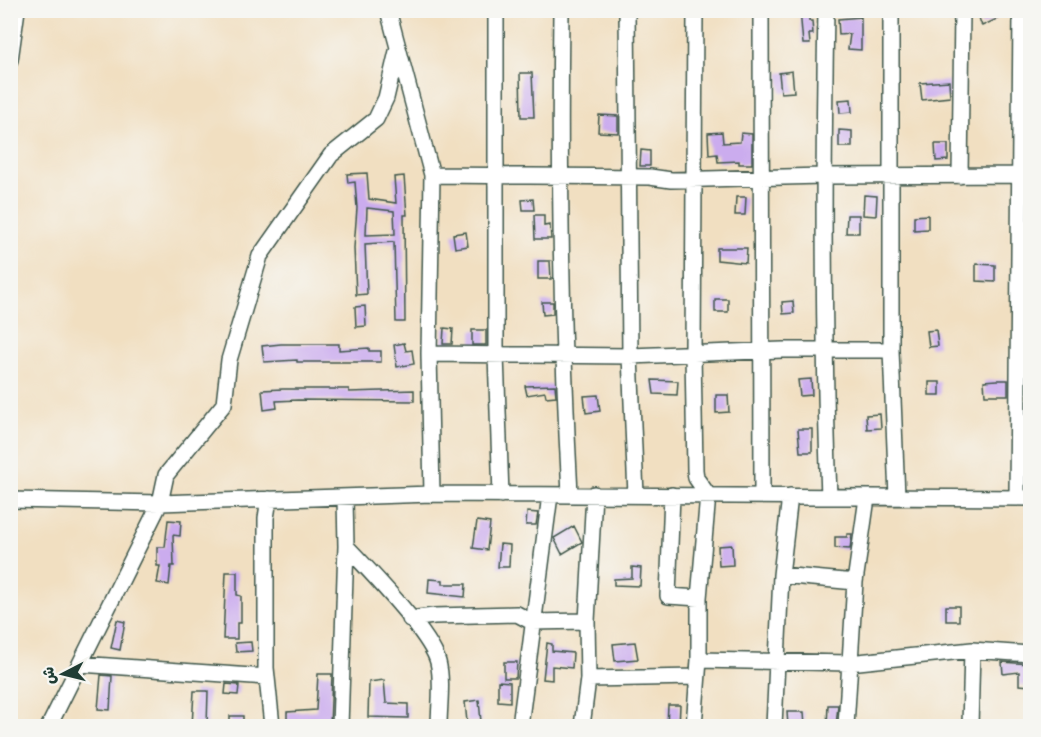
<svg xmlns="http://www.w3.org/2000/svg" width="1041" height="737" viewBox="0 0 1041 737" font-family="'Gochi Hand','Playpen Sans Arabic',sans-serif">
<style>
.building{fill:#cbacee;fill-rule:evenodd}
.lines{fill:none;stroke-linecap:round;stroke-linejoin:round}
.minor-casing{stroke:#3e5549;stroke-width:18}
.minor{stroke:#fff;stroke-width:15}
</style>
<rect width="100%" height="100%" fill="#f6f6f2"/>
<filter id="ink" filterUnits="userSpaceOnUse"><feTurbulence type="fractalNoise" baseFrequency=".0167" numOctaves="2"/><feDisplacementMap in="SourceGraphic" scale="12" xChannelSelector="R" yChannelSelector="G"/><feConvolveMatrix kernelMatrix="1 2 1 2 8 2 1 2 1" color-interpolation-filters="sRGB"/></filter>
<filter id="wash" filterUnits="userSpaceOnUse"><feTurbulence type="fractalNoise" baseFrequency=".008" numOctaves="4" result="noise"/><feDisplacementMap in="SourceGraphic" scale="24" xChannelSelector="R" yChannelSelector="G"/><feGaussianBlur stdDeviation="1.35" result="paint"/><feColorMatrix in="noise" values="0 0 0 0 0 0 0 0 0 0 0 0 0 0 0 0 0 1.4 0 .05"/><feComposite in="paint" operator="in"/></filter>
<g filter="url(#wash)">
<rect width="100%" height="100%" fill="#f1dfc1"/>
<g id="blocks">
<path class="building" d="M800,10H809V21H812L813,34H809L810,44H803Z
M976,10H993L997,19L982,26Z
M861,17V50L848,49L850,34L839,35L838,19Z
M792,71L794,92L781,93L779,73Z
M520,73H532L534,117H521Z
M949,81L950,97L922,100L920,83Z
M851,99L852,112L840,113L839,100Z
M599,115L618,116V133L598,132Z
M839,130L852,131V147H839Z
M722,132L723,143L740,142L741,133L752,134V164H739V161L718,162L717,154L709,155L708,133Z
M935,144H948V160L936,161Z
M641,150L650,151V166H640Z
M367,173L369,199L396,203L394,177L404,176L407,215H404L405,322H396L394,242L365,244L367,294L356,295L354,248L357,208L355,182L348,183L347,174ZM367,208L394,211L395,234L366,235Z
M864,195L877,196L876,216L863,215Z
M736,197H746L745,215H735Z
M533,199L534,210H523L522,200Z
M534,215H544V226L550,225L551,239H535Z
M847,215H859V233H846Z
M928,215V229L914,230V216Z
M466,232L468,246L455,248L453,234Z
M717,248H747L746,263L717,260Z
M538,261H550L551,279H538Z
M976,264L995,265V282L976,281Z
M715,299H728V312H715Z
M793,301L794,313L783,314L782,302Z
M542,302H553V314L543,315Z
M365,306L366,326L356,327L355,307Z
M444,328L453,329L452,344H443Z
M472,330H486V345H472Z
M936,330L938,346L929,347L927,331Z
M404,343L406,351L412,350L414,364L397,367L394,345Z
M281,344H339V350L369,348V351H381V362H297V360L264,362L262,346Z
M811,379L812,395L800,396L798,380Z
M652,380L678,381L677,395L654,394Z
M997,380H1008V395H985L984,381Z
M929,382H940V395H929Z
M555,385L556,396L546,397L545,392L527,395L525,386Z
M283,389H349V392L414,390V401L298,400L276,401L277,408L264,410L262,390Z
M598,395L600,411L586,413L584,396Z
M716,395H728L729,412L716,413Z
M880,414L881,428L867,429L866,415Z
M798,429H812V452H800Z
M527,512L538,513L536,525H526Z
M168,520L181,521L180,536L173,535L174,566H171L169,585L157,583L160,566H157V547H165Z
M477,521L490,523L487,550L473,548Z
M574,526L582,542L562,554L554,538Z
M847,534H852L850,549L835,548V537H847Z
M500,544L510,545L509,567H498Z
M732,545L733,565L719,566L718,546Z
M632,567L641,568L640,586L614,585V579L632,578Z
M226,572H237V595L241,596V623H237V639H223Z
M429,579L443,580V584H466L465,597L428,593Z
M946,606H959V621H946Z
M117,620L125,622L120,650L111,648Z
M251,642L252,651L236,652L235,643Z
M635,642L638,659L615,661L613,644Z
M547,643L552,644V651L573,653L572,668L552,666V680L543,679Z
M504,662H517L516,678H504Z
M1002,662L1030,664V686L1019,685V672L1003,674Z
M318,674H332L330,726H302L303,721H287V712L316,710Z
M101,675L112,676L110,710L98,709Z
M384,680L386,703L408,704V718L368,717L369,682Z
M498,681L510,682V702L498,701Z
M226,684L239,685L238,695L225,694Z
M194,691H208L207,726H192Z
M479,700L481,722H467L465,702Z
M668,705H680L679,726H667Z
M828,705H838L836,726H827Z
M787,712H804L805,726H788Z
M230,716H243V725L230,726Z"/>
</g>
</g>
<g filter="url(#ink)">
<use href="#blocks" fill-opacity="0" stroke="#3e5549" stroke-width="1.5"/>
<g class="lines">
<defs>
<path id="minor" d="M388,10L432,175L429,354L432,494
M496,10V355L501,495
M561,10C559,172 561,333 570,494
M627,10L630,356L636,495
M695,10L693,353L695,470L696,478L708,495L699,598
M761,10L762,495
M826,10C823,173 823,335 829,497
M891,10V350L897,497
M10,60L17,10
M432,175L650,177L671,180L823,176L1030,175
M960,176L962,10
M429,354L630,356L783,350H891
M672,495L668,596L699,598V660L694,726
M1017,498L1021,10
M269,499L266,518V668L272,726
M10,500L160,503L432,494L1030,498
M346,546C368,569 431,634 438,662C443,681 439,706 439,726
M781,575L855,582
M410,619L434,616L517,614L532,622L587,621
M699,660L849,663L972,650L1030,654
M80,664L267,677
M588,679L697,677
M49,726L160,503L166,475L224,404L229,360L260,256L331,155L376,119L386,98L398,47
M340,726L346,546L345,498
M520,726L550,495
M582,726L588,679L587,621L594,494
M774,726L781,575L790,496
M846,726L855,582L867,498
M970,726L972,650"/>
</defs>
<use href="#minor" class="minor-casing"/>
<use href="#minor" class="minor"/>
</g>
</g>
<rect width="1041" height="737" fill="none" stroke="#f6f6f2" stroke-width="36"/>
<g transform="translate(63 674) rotate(263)" stroke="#f6f6f2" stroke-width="4.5" paint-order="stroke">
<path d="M0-4.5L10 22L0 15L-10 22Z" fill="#1f3d34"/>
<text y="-9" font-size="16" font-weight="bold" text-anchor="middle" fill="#1f3d34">ش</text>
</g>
</svg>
